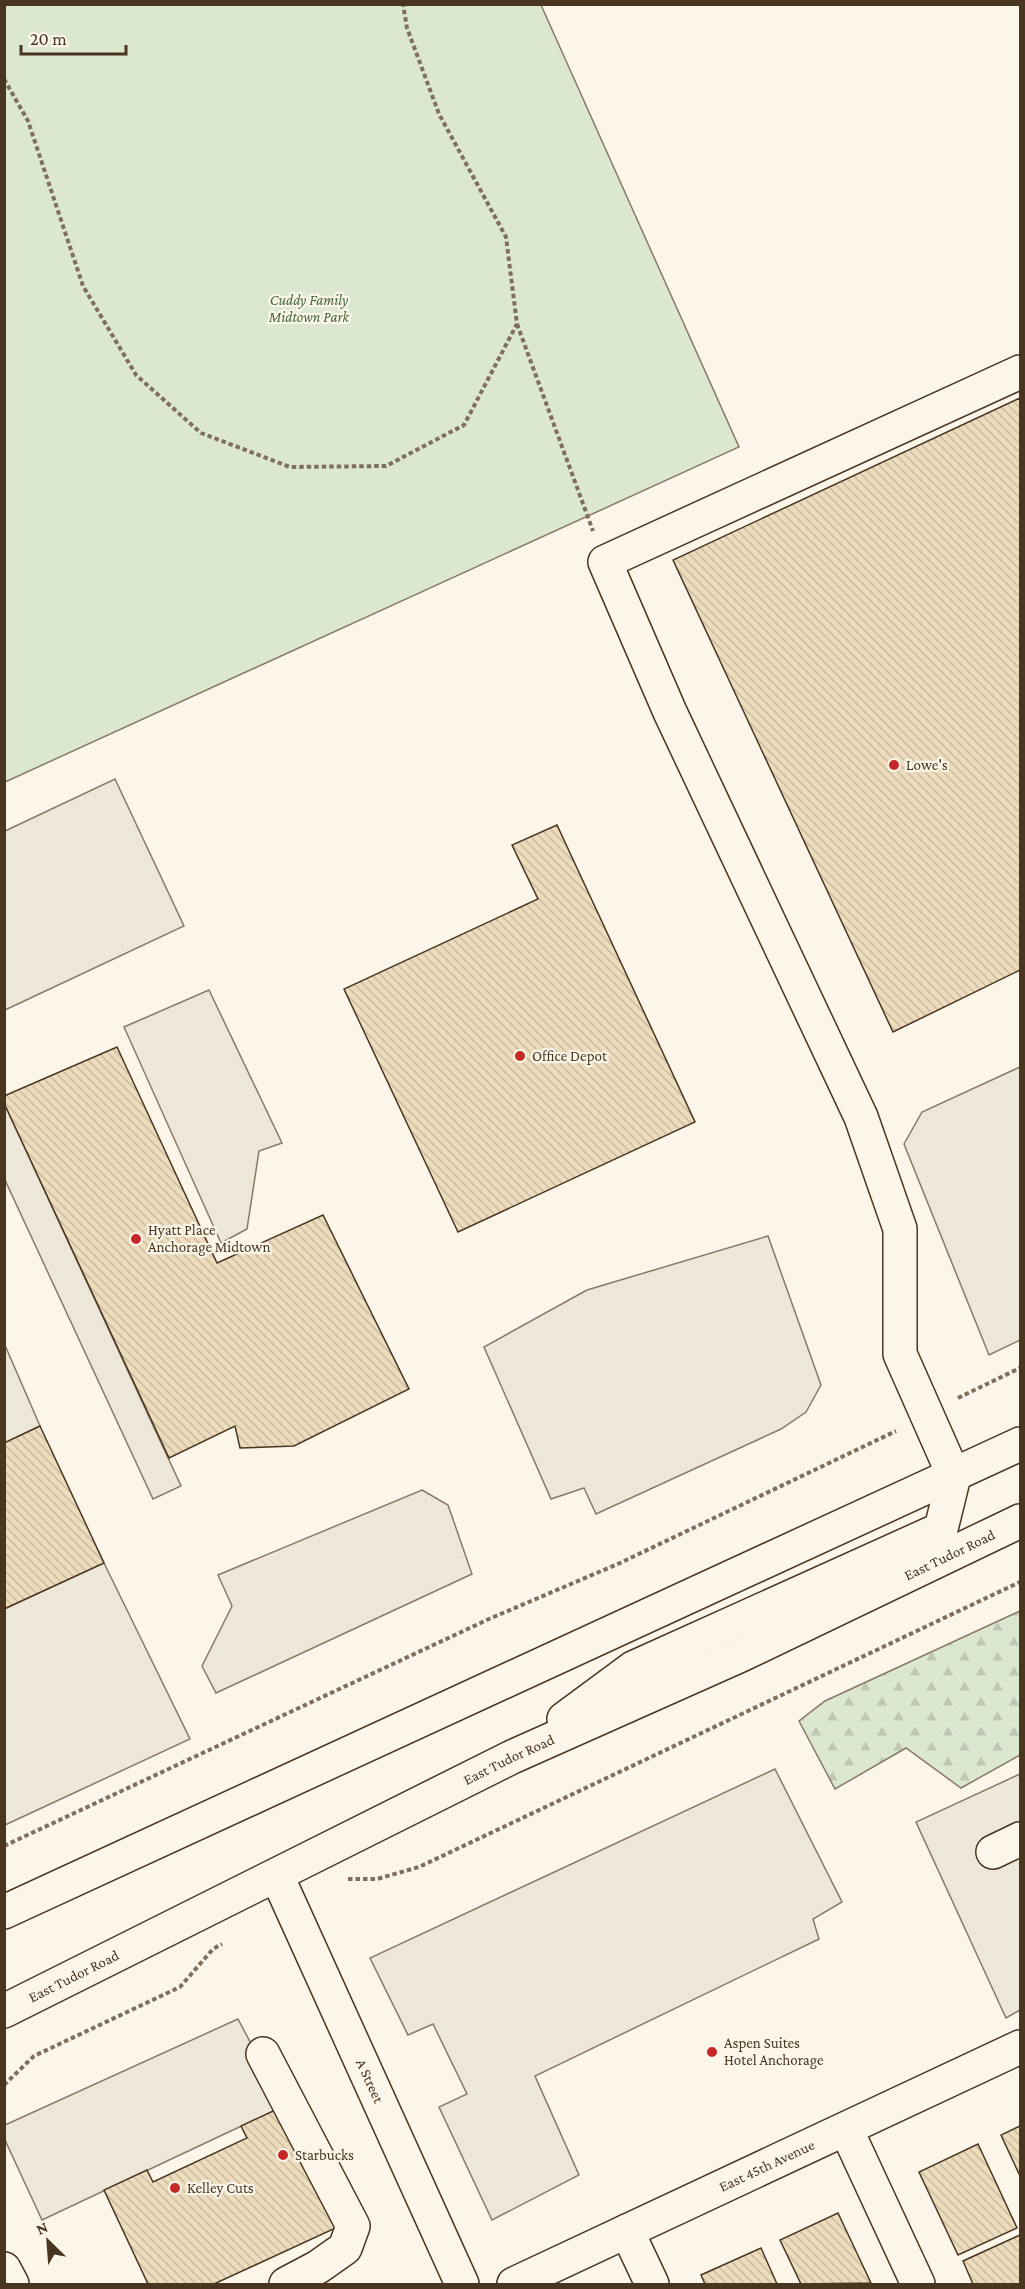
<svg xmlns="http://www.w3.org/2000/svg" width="1025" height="2289" viewBox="0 0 1025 2289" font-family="'Crimson Pro',serif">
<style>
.forest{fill:url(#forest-firs);stroke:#887966;stroke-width:1.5}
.park{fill:#dce7d0;stroke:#887966;stroke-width:1.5}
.parking{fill:#ede7d9;stroke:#887966;stroke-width:1.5}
.building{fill:url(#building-back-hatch);stroke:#4a3520;stroke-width:1.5}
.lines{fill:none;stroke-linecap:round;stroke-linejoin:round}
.minor-casing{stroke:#4a3520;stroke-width:36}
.major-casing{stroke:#4a3520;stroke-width:36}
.path{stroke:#7f6f5c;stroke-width:4;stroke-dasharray:4.5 3;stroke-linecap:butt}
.minor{stroke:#fbf6e9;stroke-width:33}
.major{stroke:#fbf6e9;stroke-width:33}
.poi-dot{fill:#c62828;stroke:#fbf6e9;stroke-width:2}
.labels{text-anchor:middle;stroke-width:4.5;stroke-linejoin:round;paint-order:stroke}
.park-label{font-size:15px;font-style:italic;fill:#436837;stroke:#fbf6e9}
.poi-label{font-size:15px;fill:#4a3520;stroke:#fbf6e9;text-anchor:start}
.street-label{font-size:15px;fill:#4a3520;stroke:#fbf6e9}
</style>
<defs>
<pattern id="forest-firs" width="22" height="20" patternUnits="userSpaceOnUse" patternTransform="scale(1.5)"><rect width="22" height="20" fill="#dce7d0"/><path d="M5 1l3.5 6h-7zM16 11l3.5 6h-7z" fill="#bec7b2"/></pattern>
<pattern id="building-back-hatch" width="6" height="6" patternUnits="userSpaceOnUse" patternTransform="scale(1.5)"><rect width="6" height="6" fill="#ecdcbc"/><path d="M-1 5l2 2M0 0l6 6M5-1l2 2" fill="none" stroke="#ccbda1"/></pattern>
</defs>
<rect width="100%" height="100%" fill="#fbf6e9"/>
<path class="forest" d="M1020,1611V1755L961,1788L906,1748L835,1789L799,1721L825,1701Z"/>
<path class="park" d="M4,5H541L739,447L5,782Z"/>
<path class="parking" d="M115,779L184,926L5,1010V831Z
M209,990L282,1143L259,1151L247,1229L221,1243L124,1027Z
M1020,1067V1340L989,1355L904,1144L922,1112Z
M4,1103L181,1486L153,1499L5,1180Z
M768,1236L821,1385L806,1412L781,1429L596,1514L584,1488L551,1499L484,1347L587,1290Z
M4,1343L40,1426L5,1443H4Z
M422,1490L448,1505L472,1574L216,1693L202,1666L232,1606L218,1575Z
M104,1563L190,1739L5,1825L4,1609Z
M775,1769L842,1902L813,1919L819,1939L535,2076L579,2175L492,2220L439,2107L467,2094L433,2024L408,2035L370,1958Z
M1020,1774V2010L1006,2018L916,1822Z
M238,2019L284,2106L42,2220L5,2140V2125Z"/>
<path class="building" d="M1020,398V970L893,1032L673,560Z
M557,825L695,1122L458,1232L344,989L538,899L512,845Z
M117,1047L217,1263L323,1215L409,1389L294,1446L240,1448L235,1426L169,1458L4,1103V1096Z
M40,1426L104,1563L4,1609V1443Z
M284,2106L340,2226L214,2284H148L104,2190L147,2170L153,2182L247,2138L241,2126Z
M1020,2126V2176L1001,2135Z
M978,2144L1017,2228L958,2255L919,2172Z
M838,2213L871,2283L801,2284L780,2240Z
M1020,2235V2284H973L963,2261Z
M761,2248L777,2284H705L701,2275Z"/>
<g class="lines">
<defs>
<g id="minor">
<path d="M954,1476L900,1354V1229L861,1117L670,712L605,562L1020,372"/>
<path d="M993,1852L1020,1839"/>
<path id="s1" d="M277,1876L462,2284"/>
<path d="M263,2054L353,2226L345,2248L318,2267L286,2284"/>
<path d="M846,2129L918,2284"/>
<path d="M627,2231L652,2284"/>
<path d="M4,2269L12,2284"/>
<path id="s2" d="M514,2284L1020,2047"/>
</g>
<g id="major">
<path d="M564,1719L633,1668L941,1529L954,1476"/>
<path d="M4,1912L1020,1444"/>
<path id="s3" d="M4,2011L512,1757L741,1655L1020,1521"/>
</g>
</defs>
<use href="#minor" class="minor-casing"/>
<use href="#major" class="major-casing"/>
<path class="path" d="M4,79L28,121L83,286L136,375L201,433L290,467L386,466L464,425L517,324L506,237L439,114L407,28L403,4
M517,324L593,531
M958,1398L1020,1368
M4,1846L489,1619L620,1563L896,1431
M348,1879H377L419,1867L1020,1582
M4,2085L34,2056L180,1987L213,1949L222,1944"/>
<use href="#minor" class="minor"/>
<use href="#major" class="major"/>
</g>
<g class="poi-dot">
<circle cx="894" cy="765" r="6"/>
<circle cx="520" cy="1056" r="6"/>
<circle cx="136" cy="1239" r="6"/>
<circle cx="712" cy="2052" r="6"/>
<circle cx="283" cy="2155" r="6"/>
<circle cx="175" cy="2188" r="6"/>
</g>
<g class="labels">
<g class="park-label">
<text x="309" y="305">Cuddy Family<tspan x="309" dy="17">Midtown Park</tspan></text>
</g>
<g class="poi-label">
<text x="906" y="770">Lowe's</text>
<text x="532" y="1061">Office Depot</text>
<text x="148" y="1235">Hyatt Place<tspan x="148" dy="17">Anchorage Midtown</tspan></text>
<text x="724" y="2048">Aspen Suites<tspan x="724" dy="17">Hotel Anchorage</tspan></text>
<text x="295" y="2160">Starbucks</text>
<text x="187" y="2193">Kelley Cuts</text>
</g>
<g class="street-label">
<text dy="5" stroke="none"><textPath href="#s3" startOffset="1050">East Tudor Road</textPath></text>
<text dy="5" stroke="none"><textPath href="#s3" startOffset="564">East Tudor Road</textPath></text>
<text dy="5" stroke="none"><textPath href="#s3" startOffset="78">East Tudor Road</textPath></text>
<text dy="5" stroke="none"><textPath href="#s1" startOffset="225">A Street</textPath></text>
<text dy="5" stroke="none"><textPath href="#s2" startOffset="279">East 45th Avenue</textPath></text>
</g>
</g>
<rect width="1025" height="2289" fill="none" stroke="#4a3520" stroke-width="12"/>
<g transform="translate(48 2241) rotate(335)" stroke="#fbf6e9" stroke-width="4.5" paint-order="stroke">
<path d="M0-4.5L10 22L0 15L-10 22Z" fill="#4a3520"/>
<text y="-9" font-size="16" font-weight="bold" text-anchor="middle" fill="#4a3520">N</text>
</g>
<path d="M21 45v9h105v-9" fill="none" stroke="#4a3520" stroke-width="3"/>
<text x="30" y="45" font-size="18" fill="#4a3520" stroke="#fbf6e9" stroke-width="4.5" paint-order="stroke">20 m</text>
</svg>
